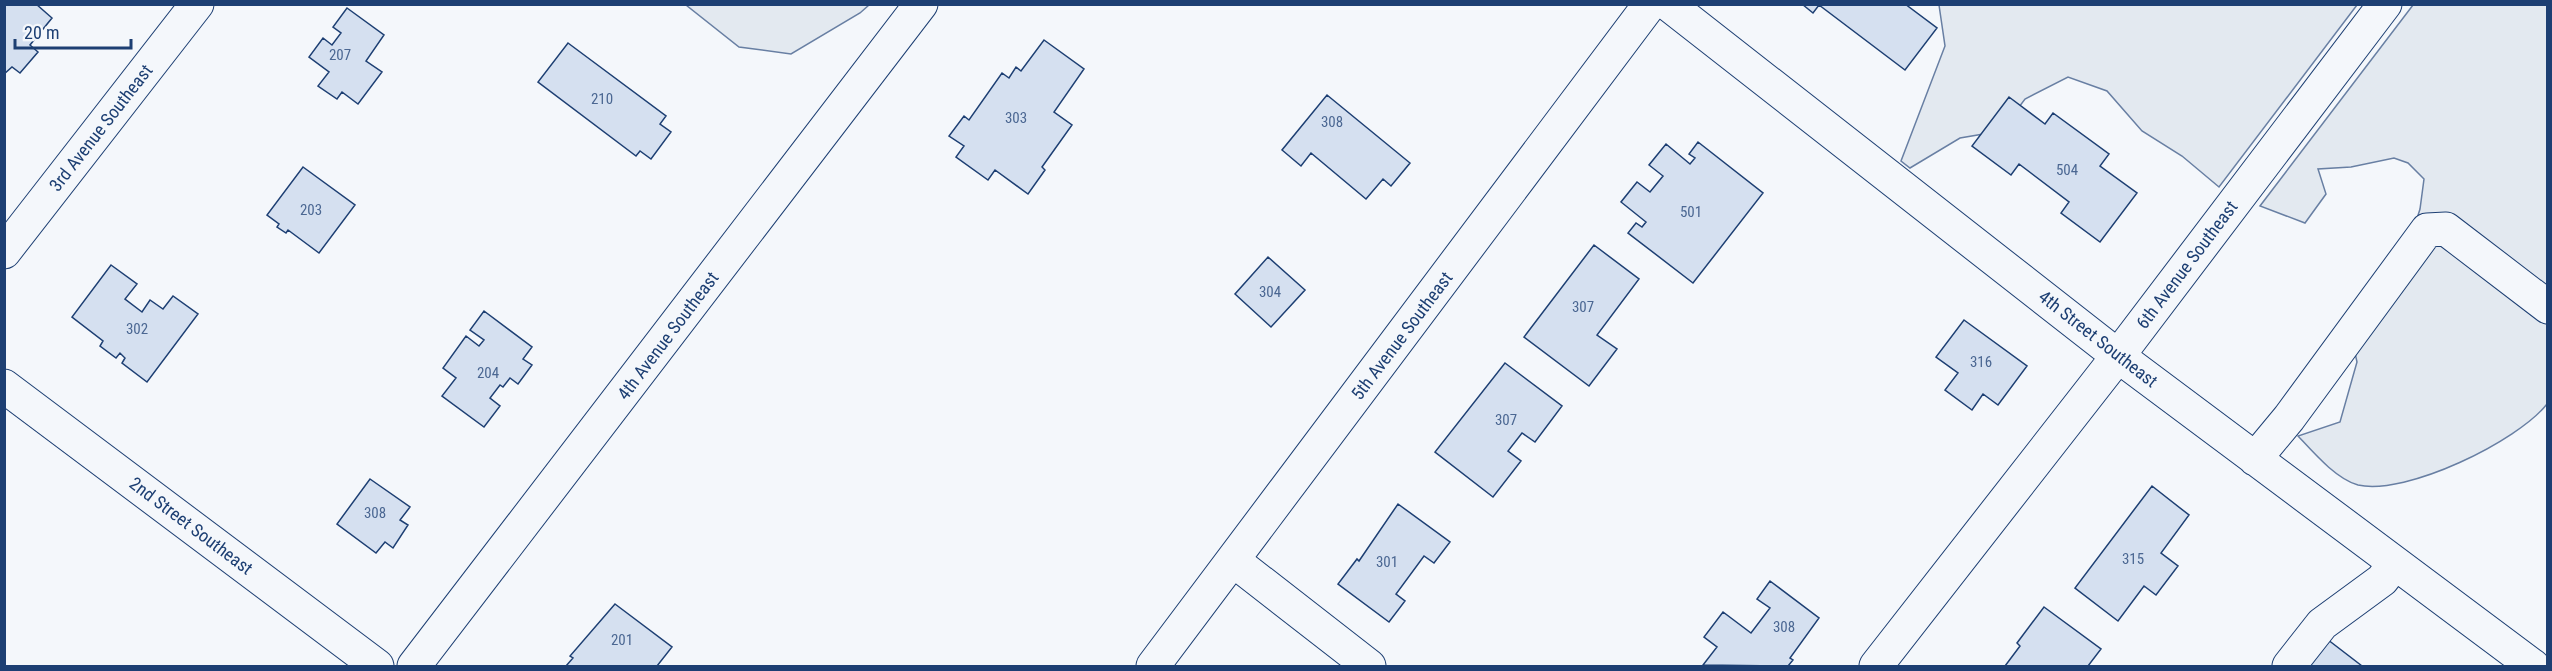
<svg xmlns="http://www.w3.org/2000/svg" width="2552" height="671" viewBox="0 0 2552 671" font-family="'Roboto Condensed',sans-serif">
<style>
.green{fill:#e3e9f0;stroke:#687fa3;stroke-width:1.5}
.building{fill:#d5e0f0;stroke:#1d3f73;stroke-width:1.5}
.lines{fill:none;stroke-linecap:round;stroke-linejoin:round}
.minor-casing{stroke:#1d3f73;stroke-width:35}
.minor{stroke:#f4f7fb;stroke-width:33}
.labels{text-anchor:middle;stroke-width:4.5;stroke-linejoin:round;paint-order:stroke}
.number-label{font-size:15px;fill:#4b6792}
.street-label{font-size:18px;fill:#1d3f73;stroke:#f4f7fb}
</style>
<rect width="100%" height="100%" fill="#f4f7fb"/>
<path class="green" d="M686,5H869L860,13L791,54L739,47Z
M1939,5H2357L2219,187L2182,156L2142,131L2107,91L2068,77L2025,99L2001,131L1960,138L1910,168L1901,161L1945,46Z
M2413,5H2547V404C2518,441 2406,496 2358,485C2336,479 2313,452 2298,436L2340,422L2357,362L2352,339L2406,253L2420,209L2424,179L2408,163L2394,158L2351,167L2318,169L2326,194L2305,223L2260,206Z"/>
<path class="building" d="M4,4H36L52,18L30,45L38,52L20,73L12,67L4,74Z
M1802,4H1905L1937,28L1905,70L1819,5L1813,13Z
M347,8L384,35L366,61L382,72L358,104L342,92L337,99L318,86L329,72L309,57L323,38L332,45L341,33L333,27Z
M1044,40L1084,69L1054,112L1072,125L1042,167L1045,170L1028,194L995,170L988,180L956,157L964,146L949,136L964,116L969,120L1002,73L1009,78L1016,67L1021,71Z
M568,43L666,116L660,124L671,132L651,159L640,151L636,156L538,82Z
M1327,95L1410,163L1391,186L1383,179L1366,199L1311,153L1301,166L1282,150Z
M2009,97L2045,124L2053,113L2109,154L2100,166L2137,193L2100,242L2061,213L2069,202L2019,164L2011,175L1972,146Z
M1698,142L1763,193L1693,283L1628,233L1636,223L1642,227L1646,222L1621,202L1637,182L1650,192L1663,176L1649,165L1666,144L1690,164L1695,158L1689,154Z
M303,167L355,205L319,253L288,230L286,233L277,227L279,224L267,215Z
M1594,245L1639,279L1597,335L1617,349L1589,386L1524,337Z
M1268,257L1305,290L1271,327L1235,294Z
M111,265L137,284L125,299L142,312L150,300L163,309L173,296L198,314L147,382L122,363L125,358L120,353L116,358L100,346L103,341L72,317Z
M484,311L532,347L523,359L532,365L518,384L510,378L503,387L500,385L490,398L500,406L484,427L442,396L456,378L443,368L466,336L479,346L484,340L470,330Z
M1964,320L2027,366L1998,405L1983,394L1972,410L1945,390L1958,373L1936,357Z
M1505,363L1562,406L1535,442L1522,433L1508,451L1521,461L1493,497L1435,452Z
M370,479L410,507L400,520L408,525L393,548L385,542L376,553L337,524Z
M2152,486L2189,515L2161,553L2178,566L2156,595L2144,586L2118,621L2075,588Z
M1398,504L1450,542L1434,563L1424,556L1396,594L1405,601L1389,622L1338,584L1357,559L1359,561Z
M1770,581L1819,618L1790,658L1793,660L1788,666L1703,665L1717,647L1704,637L1723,612L1751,633L1770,608L1757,599Z
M615,604L672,647L657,666H566L573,658L570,656Z
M2044,607L2101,649L2088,666H2005L2020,646L2017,643Z
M2323,636L2362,666H2299Z"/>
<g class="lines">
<defs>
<path id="minor" d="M1668,4L2118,356L2533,666
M4,252L197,4
M4,386L377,666
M2255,459L2289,418L2427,230L2446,229L2548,307
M1234,561L1369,666
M414,666L921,4
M1153,666L1650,4
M1876,666L2118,356L2385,4
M2289,666L2322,624L2382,580L2395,563"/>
</defs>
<use href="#minor" class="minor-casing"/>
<use href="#minor" class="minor"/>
</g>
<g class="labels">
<g class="number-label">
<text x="340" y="60">207</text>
<text x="602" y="104">210</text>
<text x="1016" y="123">303</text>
<text x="1332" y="127">308</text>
<text x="2067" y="175">504</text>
<text x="311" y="215">203</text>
<text x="1691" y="217">501</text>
<text x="1270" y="297">304</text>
<text x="1583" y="312">307</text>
<text x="137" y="334">302</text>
<text x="1981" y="367">316</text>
<text x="488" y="378">204</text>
<text x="1506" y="425">307</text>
<text x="375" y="518">308</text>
<text x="2133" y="564">315</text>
<text x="1387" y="567">301</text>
<text x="1784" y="632">308</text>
<text x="622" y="645">201</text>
</g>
<g class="street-label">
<text transform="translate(101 128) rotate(-52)" y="6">3rd Avenue Southeast</text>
<text transform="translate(2187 265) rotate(-53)" y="6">6th Avenue Southeast</text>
<text transform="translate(668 336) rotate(-53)" y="6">4th Avenue Southeast</text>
<text transform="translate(1402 336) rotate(-53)" y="6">5th Avenue Southeast</text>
<text transform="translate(2098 339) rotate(38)" y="6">4th Street Southeast</text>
<text transform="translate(191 526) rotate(37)" y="6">2nd Street Southeast</text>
</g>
</g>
<rect width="2552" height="671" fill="none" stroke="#1d3f73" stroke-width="12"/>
<path d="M15 39v9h116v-9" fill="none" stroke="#1d3f73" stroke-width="3"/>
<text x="24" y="39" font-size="18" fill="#1d3f73" stroke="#f4f7fb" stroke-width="4.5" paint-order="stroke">20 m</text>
</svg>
